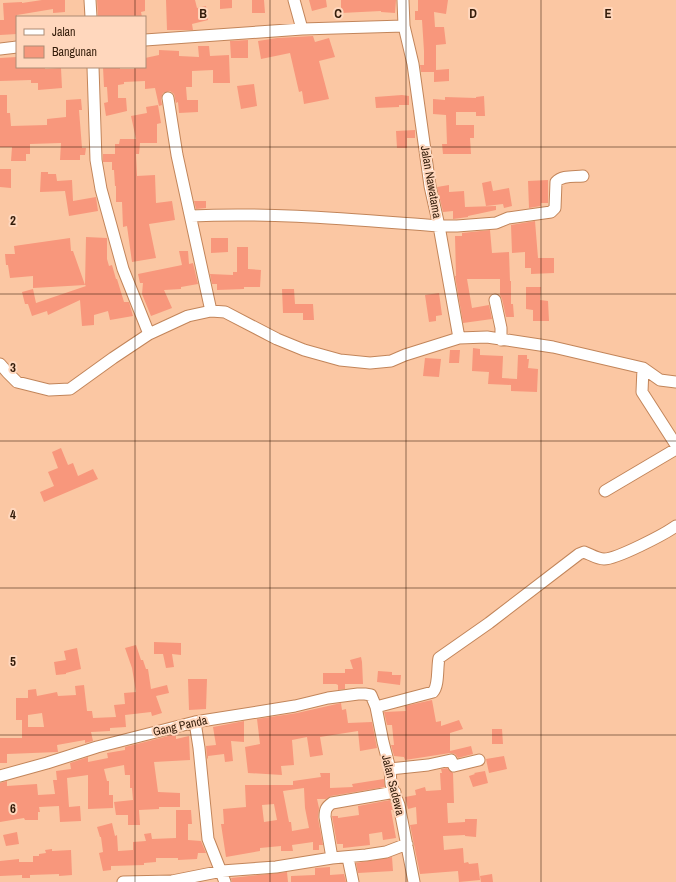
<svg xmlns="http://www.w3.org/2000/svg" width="676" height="882" viewBox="0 0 676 882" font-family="'Archivo Narrow',sans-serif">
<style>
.building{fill:#f8977c;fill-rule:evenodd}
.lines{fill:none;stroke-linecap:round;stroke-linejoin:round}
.minor-casing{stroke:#c2855a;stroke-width:13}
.minor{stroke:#fff;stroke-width:11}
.grid{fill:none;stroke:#331c0a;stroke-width:1;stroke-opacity:0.55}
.labels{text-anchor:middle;stroke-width:4;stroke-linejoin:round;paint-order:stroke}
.street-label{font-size:12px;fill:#331c0a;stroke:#ffd7bd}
.grid-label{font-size:13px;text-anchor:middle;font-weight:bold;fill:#331c0a;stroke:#ffd7bd;stroke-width:4;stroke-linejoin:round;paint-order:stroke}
</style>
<rect width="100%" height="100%" fill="#fbc7a3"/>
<path class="building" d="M42,0H65V12L53,13V9L17,15V34L0,35V20H4L3,3L22,2V3Z
M97,0H145V11L141,12L142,17H98Z
M166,0H195L197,8L206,6L208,20L192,24L193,30H167Z
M220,0H232V8L220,9Z
M252,0H264L265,13H252Z
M309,0H326L327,7L312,11Z
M341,0H396L395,13L381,12V11L341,13Z
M418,0H448L446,14L434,12L435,27H444L446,44L436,45V70L449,69V81L434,82V72H421L420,65H424V51L422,20H415V11H418Z
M313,36L315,42L329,38L335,57L319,61L329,99L304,104L302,91L299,92L290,53L261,59L258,41L277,38Z
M248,40V58H231L230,41Z
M198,46H209L210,56L229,55L230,83H213V70L192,71V87H186L187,100H198V112L179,113L178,102L176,103L174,94L170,91L163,93L161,99L162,105L159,106L155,88L145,89V81L124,82V84L118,85V98H126L127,111L106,116L104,103L108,102L107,87H104L103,67H120V69H134V67H145V58L159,55V50L179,51V56L199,57Z
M17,57V67H45V69L61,68L62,88L38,90V83H31V80L0,81V58Z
M254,84L257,106L241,109L237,86Z
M0,95H7V113H10L11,126L47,125V119L66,117V100L81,99L82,110H79L82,148H86L85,155H80V160H60L61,143L30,144V154H26V161H11L12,147H0Z
M402,95L409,96V105H399V107L376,108L375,97Z
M484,96L485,116H476V112H456V125H474V138H470L471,154H443L442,144H447L446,115L433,114V99L445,100V97L476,98V97Z
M158,105L161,123L157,124V143H140L139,154H136L137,176L155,175L156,203L172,201L175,220L149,224L156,258L132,262L127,226L123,227L122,202H116V186H115L114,170H112V162H103V154H115V144H119L120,139H136L131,116L147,113L146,107Z
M415,130V138H407V148H397L396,131Z
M0,169H11V188L0,187Z
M41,172H48V174H56L57,181L72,180L73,201L96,197L98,211L69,216L65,191L40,192Z
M548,180V203H541V206L529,208L528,181Z
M491,181L493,191L509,188L512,206L504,208L503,204L486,206L482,183Z
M449,185V192L464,191L465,207L496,206V210L468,216V217L453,219V211L443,212L437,187Z
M194,201H206V208L196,209Z
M535,221L538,258H554V273L531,274V268H525V252L512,253L511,225Z
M490,230L492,253L509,252L510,281H511V304H513L514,317H506L502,299L500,295V279H467L472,308L489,305L492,319L463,323L455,276H456L455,236H462V233Z
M86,237L107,238V259L109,266L112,265L116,279H117L124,302H129L133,316L110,320L108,311L94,315V325L82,326L80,300L48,315L47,311L32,316L28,304H25L22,292L33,289L36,303L86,286L85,285Z
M70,238L71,251H73L85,285L33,288V276L10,278L8,265H6L5,254H15L14,246Z
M211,238H228V252L211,253Z
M237,247H248V269L261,270L260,287H244V289L217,290V284H212L210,274L233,275V272H237Z
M179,251H188L189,264L193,263L198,284L181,287V289L164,290L172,308L151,316L142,294L143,283H140L138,274L182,265Z
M526,287H541L540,300L548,301L549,321H533V310L526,309Z
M282,289H294L295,304H313L314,320H303V313H283Z
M439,293L442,315L436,316V321L429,322L425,295Z
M473,348L480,349V355L503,356L502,378L517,379L518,355H527V359H529L528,368L538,369L537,392L511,391V385L488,384L489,372L472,371Z
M450,350H460L459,363H449Z
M425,358L441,359L439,377L423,376Z
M61,448L68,465L73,463L78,476L93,469L98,479L44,502L40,492L54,486L48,472L58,468L52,452Z
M154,642L181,643V655L172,654L174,667L166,668L163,654H154Z
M136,645L141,660H143L146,669H148L151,689L167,685L169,693L156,696L162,713L152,716L151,712L125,715L126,727L110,728V731L91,732L93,741L85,743V740L57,745L58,752L7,754V763H0V738H22V720H16V698H28V690L36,689L37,696L57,692L58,696L76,695L75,686L84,685L87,711H92L93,718L116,717L114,705L125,704L124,693L136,692L132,668L125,648ZM42,713L44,727H28V715Z
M77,648L81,669L66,673V674L56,675L54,662L66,660L64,651Z
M361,657L362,662L363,684H345V689L338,690V685L336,684H323V673H345V669H353L350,660Z
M378,671L392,672V675H401L400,685L377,682Z
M188,679H207L206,709L189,710Z
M432,700L436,722L441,721V726L459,720L463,729L450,733V751L471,746L473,754L458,758L455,754L450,753L405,760L404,757L394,756L391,745H394L392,725H387L384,712L406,711L405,706Z
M341,703L342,710L346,709L348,723L372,722L377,748L360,751L358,731L320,737L323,755L310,757L307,737L292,740L294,765L281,766L282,775L248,773L245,747L260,744L257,719L297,713Z
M244,721V742L231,741L233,761L225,762L224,754L208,756V758L207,759L206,746L216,745L213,727Z
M492,729H502L503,744H492Z
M176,734V739L189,736L190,760L154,762L158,792L180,793V807H159V809L139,810L140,825H128V815H116L114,802L133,800L132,788H130V775H125L124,765L104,769L107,781H109V795H113V808L88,809V775L67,778L69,807L80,806L81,821L60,822L59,806L39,807L40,812H38V820H25L24,818L0,822V783L7,781V786L37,784L38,795L55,794L53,780H57L56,771L71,769L70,763L88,757V762L108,758L107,753L125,750V747Z
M504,756L507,769L489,773L486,759Z
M447,768L453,773L454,803H447L448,823L465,822V819H477L476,837L465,836V835L443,836L444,850L463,848L464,863L468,862L469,864L478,863L480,880L459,882L458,871L420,874L410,825L417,824L416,807L408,809L405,797L416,795L415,790L425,787L426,791L441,790L440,773H442L441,769Z
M485,771L488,783L473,787L469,776L475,774L474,773Z
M320,773H330V788L353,787L352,784L384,779L385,787L331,796L326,799H317L319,808L318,818L323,845H319V850H313V842L292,845L293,851H281V846L260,848V851L226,857L221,824H224L223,809L246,807L245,785H293V781L321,777ZM304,788L305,808L309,828L292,831L291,822H289L283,791ZM274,804L277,820L264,822L262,805Z
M390,800L393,810H391L396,838L383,840L382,832L369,834L370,845L343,848V844H337L332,816H338V818L359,815L358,806Z
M176,810H191L192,824H188V840L201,841L206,853H198L197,859L178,860V858H156V862L144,863V865L111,866V870L103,871L99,853L103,852L101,837H100L97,827L112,823L115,836L117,835L118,851L133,850V842L146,841L144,834L151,833L152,839L176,838Z
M17,832L19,844L6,846L3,835Z
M52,849V851L71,850L72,875L59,876V874L30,875V878H22V875L0,876V861L19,859V862H33V856H39V854L46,853L45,850Z
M392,857L393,871L358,873L356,863Z
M330,867V875L344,874L346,882H291V876L315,875V868Z
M287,872L288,882H232L231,878Z
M492,874L493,882H481L480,876Z"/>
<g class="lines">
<defs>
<path id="minor" d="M90,0L91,17
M294,0L302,29
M403,0L404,26L413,64L430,186L439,226L459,338
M145,40L302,29L404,26
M0,49L17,47
M93,67L96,160L101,189L123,269L149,334
M168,98L177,155L211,311
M191,216C274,212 356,220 439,226H457L496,223L508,218L551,212L555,208L556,182C562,175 574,177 583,176
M495,300L501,328V340
M0,364L8,373L17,382L49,390L70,389L113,358L149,334L188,316L211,311L225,312L277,339L304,350L340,360L370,363L391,361L405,355L459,338L487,337L553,347L643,368L660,380L676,382
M643,368L642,392L676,445
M605,491L676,449
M376,707L433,692C439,686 437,667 439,658L489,623L579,554L584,552C590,554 597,559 604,559C617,559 665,534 676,526
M195,722L199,748L208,839L225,882
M390,769L428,765L451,760L454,766L479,760
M0,776L47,763L97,747L195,722L295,706L328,698L358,694H365L371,695L376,707L383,742L390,769L391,784L399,805L414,882
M332,858L325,817C325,810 326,807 332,803L395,792
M348,858L353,882
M123,882L172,881L222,871L276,867L332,858L366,855L386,852L407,844"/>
</defs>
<use href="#minor" class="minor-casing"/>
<use href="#minor" class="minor"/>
</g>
<path class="grid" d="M135,0V17M270,0V882M406,0V882M541,0V882M135,67V882M0,147H676M0,294H676M0,441H676M0,588H676M0,735H676"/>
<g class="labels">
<g class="street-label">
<text transform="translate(431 182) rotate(80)" y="4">Jalan Nawatama</text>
<text transform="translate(180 726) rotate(-13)" y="4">Gang Panda</text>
<text transform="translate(393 785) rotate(76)" y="4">Jalan Sadewa</text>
</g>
</g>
<g class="grid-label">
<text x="203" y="18">B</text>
<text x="338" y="18">C</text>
<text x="473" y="18">D</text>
<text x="608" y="18">E</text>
<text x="13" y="225">2</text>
<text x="13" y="372">3</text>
<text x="13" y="519">4</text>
<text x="13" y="666">5</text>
<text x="13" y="813">6</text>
</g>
<rect x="16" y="16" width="130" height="52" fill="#ffd7bd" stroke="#ad8c75"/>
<rect x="24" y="29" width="20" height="6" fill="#ffffff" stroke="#ad8c75"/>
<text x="52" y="36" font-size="12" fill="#331c0a">Jalan</text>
<rect x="24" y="46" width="20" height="12" fill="#f8977c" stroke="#ad8c75"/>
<text x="52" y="56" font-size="12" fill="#331c0a">Bangunan</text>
</svg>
